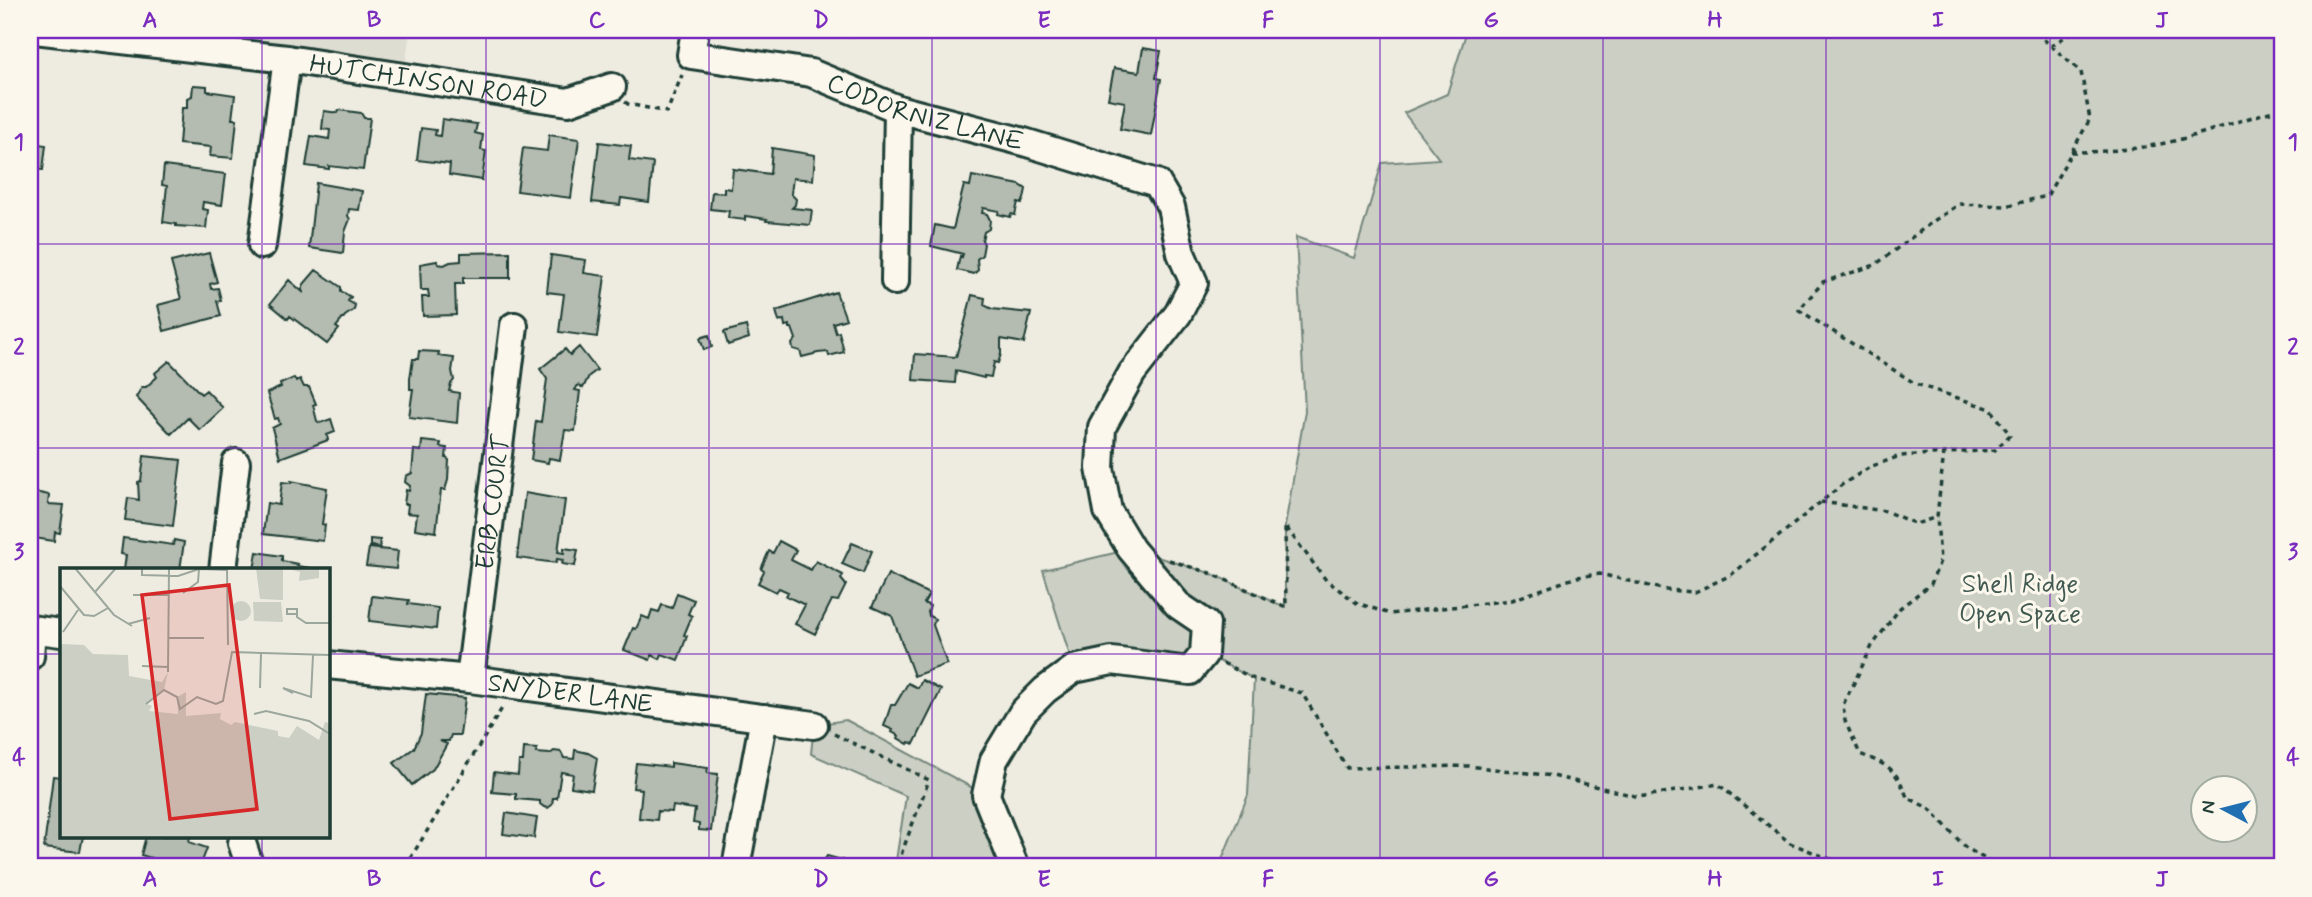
<svg xmlns="http://www.w3.org/2000/svg" width="2312" height="897" viewBox="0 0 2312 897" font-family="Mynerve,sans-serif">
<style>
.built{fill:#ddddd2}
.green{fill:#cbcfc4;stroke:#75867c;stroke-width:2;fill-rule:evenodd}
.building{fill:#b4bbb0;stroke:#1f3d34;stroke-width:2}
.lines{fill:none;stroke-linecap:round;stroke-linejoin:round}
.minor-casing{stroke:#1f3d34;stroke-width:32}
.path{stroke:#1f3d34;stroke-width:3.5;stroke-dasharray:5 5;stroke-linecap:butt}
.minor{stroke:#fbf7ec;stroke-width:26}
.grid{fill:none;stroke:#7b2cbf;stroke-width:2;stroke-opacity:0.55}
.labels{text-anchor:middle;stroke-width:6;stroke-linejoin:round;paint-order:stroke}
.street-label{font-size:26px;fill:#1f3d34;stroke:#fbf7ec}
.park-label{font-size:26px;fill:#415a51;stroke:#fbf7ec}
.inset-road{fill:none;stroke:#9ba69c;stroke-width:2}
.view{fill:#d62828;fill-opacity:0.15;stroke:#d62828;stroke-width:3.5}
.inset-edge{fill:none;stroke:#1f3d34;stroke-width:3.5}
.neatline{fill:none;stroke:#7b2cbf;stroke-width:2.5}
.grid-label{font-size:23px;text-anchor:middle;font-weight:bold;fill:#7b2cbf}
</style>
<rect width="100%" height="100%" fill="#eeece1"/>
<filter id="ink" filterUnits="userSpaceOnUse"><feTurbulence type="fractalNoise" baseFrequency=".0143" numOctaves="2"/><feDisplacementMap in="SourceGraphic" scale="14" xChannelSelector="R" yChannelSelector="G"/><feConvolveMatrix kernelMatrix="1 2 1 2 8 2 1 2 1" color-interpolation-filters="sRGB"/></filter>
<g filter="url(#ink)">
<path class="built" d="M34,30H410L404,77Z"/>
<path class="green" d="M1467,30H2282V867H1219L1248,795L1254,679L1205,654L1190,671L1074,669L1043,570L1131,549L1210,573L1285,607V526L1305,411L1296,237L1354,258L1382,163L1439,159L1404,113L1447,94ZM2204,788H2246V830H2204Z
M846,720L986,795L1015,867H895L906,796L811,754L814,725Z"/>
<path class="building" d="M568,30H607V35Z
M813,30H855L854,37Z
M1143,48L1161,51L1156,78L1161,79L1151,135L1120,129L1125,102L1108,99L1114,68L1139,72Z
M193,85L207,86V91L235,95L232,119H237L233,158L210,156L211,147L179,144L182,108H187V98L192,96Z
M339,110L361,113L364,118H370L363,170L329,166V169L306,166L311,136L329,139L330,130L322,129L324,111L338,113Z
M442,119L477,124L475,133L483,135L481,150L486,151L482,180L449,175L450,164L417,160L421,128L436,130L435,135L440,136Z
M30,129L39,130L38,144L46,145L43,170L30,169Z
M549,135L579,139L571,198L517,191L523,148L547,151Z
M599,142L631,146L629,160L653,163L649,202L621,198L620,205L592,202Z
M772,148L815,155L813,180L793,178L791,194L796,199L795,205L792,208L812,210L810,225L766,221L767,219L745,216V220L728,218L729,211L710,209L712,192L724,193V188L731,189L733,169L770,174Z
M164,166L226,174L222,205L203,202L202,209L208,210L206,228L176,226V224L163,222L167,186L162,185Z
M972,176L1020,185L1026,189L1024,199L1022,203L1018,202L1015,215L1011,214L1010,217L998,214L999,211L983,208L982,213L987,214L990,220L989,229L984,232L982,240L984,244L982,255L977,259L978,270L974,274L957,270L960,256L962,257L963,254L931,246L935,225L953,229L964,185L970,186Z
M316,183L362,191L359,210L349,209L348,216L350,219L345,232L343,253L309,248Z
M510,252V278H463V284H455L456,315L423,316L422,297H429L428,290H421L420,264L437,261L438,264L444,265L450,262L461,261V253Z
M209,253L217,282L210,284L211,289L218,288L221,300L217,301L221,316L164,331L158,305L181,299L171,262Z
M551,255L586,260L584,273L605,276L597,337L559,332L564,294L547,292Z
M316,270L341,287V291L351,297L348,301L355,305L354,310L345,316L336,327L339,329L327,344L290,316L288,319L270,304L289,280L304,293L302,290L304,284Z
M836,292L846,319L833,323L836,333L839,332L844,352L829,356L828,352L818,353L802,357L800,351L793,349L792,344L796,339L792,328H790V325L785,326L784,320L779,321L776,311Z
M972,295L985,298L984,305L992,309L1031,313L1024,343L1001,339V354L998,363L994,362L991,377L984,376V378L956,371L955,383L913,380L915,354L956,357Z
M746,326L749,338L728,345L724,332Z
M709,335L712,347L704,350L700,338Z
M579,347L597,370L589,376L583,388L578,385L575,390L580,391L575,431L565,430L560,460L549,458L548,463L531,460L536,421L541,422L547,379L540,369L565,349L570,355Z
M419,351L439,352L438,356L454,358L452,371L454,380L451,384L449,391L459,393L457,423L409,417L413,389H410V378L413,359H418Z
M169,361L201,394L206,390L223,408L200,430L188,418L171,434L136,397L142,387H146L157,377L155,373Z
M294,378L296,381L300,379L304,387H309L316,404L313,405L317,421L320,423L331,419L335,432L327,435L328,440L280,458L272,428L280,424L278,418L275,419L267,393L281,387L280,384Z
M422,441L441,443L440,447L447,448L446,458L449,460L448,480L445,490H441L436,532L415,529L417,514L407,513L408,504H404L406,490L409,491L410,486L405,482L406,476L412,473L414,450L421,451Z
M144,456L181,460L173,526L125,520L128,498L139,500L138,482L141,481Z
M291,481L327,488L322,524L325,525L323,541L263,534L267,503L279,505L282,482L291,483Z
M30,491L49,495L48,504L64,505L60,533L55,532L54,541L34,538L35,529L30,528Z
M525,493L565,500L558,552L564,553V548L578,550L575,566L562,564L563,560L557,559L556,563L517,558Z
M123,538L173,545L174,540L184,542L180,570H124L126,555L121,554Z
M370,539L380,540V547L370,546Z
M779,541L796,550L791,560L811,570L816,561L843,575L841,579L846,585L838,601L832,600L815,634L795,624L805,605L786,596L788,592L779,588L776,592L758,583L764,571L761,569L769,551L773,553Z
M852,543L872,551L863,573L842,564Z
M369,548L398,551L396,569L366,566Z
M257,552L282,556V561L298,564L297,566L310,568L309,570H254Z
M888,574L929,594L924,603L930,606L928,612L929,616L935,619L933,625L947,664L914,676L892,616L872,607Z
M677,593L694,600L688,614L692,616L684,635L687,636L678,660L662,654L660,659L652,655L650,660L624,650L633,628L636,629L642,616L649,619L652,610L659,612L662,605L672,608Z
M372,596L409,600L408,604L438,608L436,629L369,621Z
M922,680L941,690L914,744L909,742L908,744L898,738L899,736L892,732L893,730L884,726L891,705H895L908,683L918,688Z
M426,694L465,698L460,735H451L449,741H440L447,744L433,769L412,785L394,763L414,748L421,733Z
M524,748L537,749L536,753L550,754L554,751L561,752L564,758L574,759L575,750L588,753L597,758L592,790L571,787L573,774L561,772L557,798H553L552,805L548,808L544,807L540,804V801L516,799V794L492,792L494,772L518,775L519,761H523Z
M636,763L671,767V763L708,768L707,773L718,774L711,831L699,830V824L693,823L695,809L673,806L672,812L658,811L657,820L639,818L642,789L633,788Z
M53,776L61,777V836H83L80,852L44,848Z
M506,813L537,818L534,838L503,834Z
M146,836H190L189,842L207,848L200,867H174V865L141,855Z
M827,856L842,860L841,865L847,867H820Z"/>
<g class="lines">
<defs>
<g id="minor">
<path id="s1" d="M35,30L287,59L568,102L612,87"/>
<path id="s2" d="M695,30L691,55L811,73L898,109L1024,142L1157,183L1171,207L1181,253L1194,283L1178,314L1132,373L1102,427L1100,468L1108,511L1131,549L1178,605L1206,624L1204,654L1190,671L1112,661L1074,669L1045,690L1023,712L994,760L986,795L1015,867"/>
<path d="M262,245L287,59"/>
<path d="M895,281L898,109"/>
<path d="M223,570L236,463"/>
<path d="M30,629L61,633"/>
<path d="M30,656L32,629"/>
<path id="s3" d="M327,665L470,679L814,725"/>
<path id="s4" d="M470,679L514,326"/>
<path d="M242,843L250,867"/>
<path d="M736,867L764,718"/>
</g>
</defs>
<use href="#minor" class="minor-casing"/>
<path class="path" d="M2051,46L2075,30
M625,102L628,104L667,112L682,75
M2071,152C2107,152 2143,149 2178,140C2213,131 2247,117 2282,109
M1944,452L1937,517L1940,561L1931,584L1900,608L1872,646L1843,705L1845,721L1860,754C1889,766 1895,767 1907,797L1930,809L1965,847L1998,867
M1821,502L1885,511L1916,524L1937,517
M1169,560L1210,573L1286,607L1285,526L1326,580L1357,603L1390,614L1512,600L1577,577L1600,574L1666,590L1695,592L1731,575L1843,484L1870,467L1900,456L1995,450L2010,435L1991,409L1916,384L1799,310L1823,282L1875,265L1935,220L1960,204L2006,206L2047,196L2090,119L2081,72L2033,30
M1223,663L1254,679L1302,693L1347,768L1469,766L1553,776L1639,797L1718,784L1790,843L1850,867
M834,734L929,780L902,852L899,867
M405,867L504,705"/>
<use href="#minor" class="minor"/>
</g>
</g>
<path class="grid" d="M262,30V570M486,30V867M709,30V867M932,30V867M1156,30V867M1380,30V867M1603,30V867M1826,30V867M2050,30V867M30,244H2282M30,448H2282M30,654H61M327,654H2282M262,836V867"/>
<g class="labels">
<g class="street-label">
<text dy="9" stroke="none"><textPath href="#s1" startOffset="397">HUTCHINSON ROAD</textPath></text>
<text dy="9" stroke="none"><textPath href="#s2" startOffset="268">CODORNIZ LANE</textPath></text>
<text dy="9" stroke="none"><textPath href="#s4" startOffset="178">ERB COURT</textPath></text>
<text dy="9" stroke="none"><textPath href="#s3" startOffset="245">SNYDER LANE</textPath></text>
</g>
<g class="park-label">
<text x="2020" y="592">Shell Ridge<tspan x="2020" dy="30">Open Space</tspan></text>
</g>
</g>
<g transform="translate(60 568)">
<rect width="270" height="270" fill="#eeece1"/>
<path d="M196,0L223,1V32L200,31ZM224,0H259V10L239,13L240,4ZM171 43a10 10 0 1 1 20 0a10 10 0 1 1-20 0ZM193,34H221L223,54L194,53ZM1,76L24,77L33,86L68,87L69,108L102,114L108,104L104,122L87,136L92,138L89,143L118,146L117,129L126,124V148L161,145L160,151L171,157L175,154L218,163V168L229,170L237,158L259,172L265,154L269,155V269H0Z" fill="#cbcfc4"/>
<path class="inset-road" d="M15,0L54,47L72,58M82,0V7L118,8L139,1L167,2M167,1L168,77M0,18L24,47L34,48L48,40M35,24L56,0M123,25L138,14L139,1M73,27H108M237,46H227V41H237V49L246,55H270M68,56L90,50M3,64L18,42M109,70H144M82,98L108,99M108,104L109,0M200,120L201,85M233,125L223,120L251,129L253,87M86,136L104,122L117,129L120,141L137,129L156,136L163,133L172,84L270,87M194,146L206,143L249,153L270,166"/>
<path class="view" d="M169,17L197,241L110,251L82,27Z"/>
<rect width="270" height="270" class="inset-edge"/>
</g>
<rect width="2312" height="897" fill="none" stroke="#fbf7ec" stroke-width="77"/>
<g transform="translate(2224 809) rotate(277)"><circle r="33" fill="#fbf7ec" stroke="#a3ada2" stroke-width="2"/>
<path d="M0-5L12 26L0 18L-12 26Z" fill="#1f6fb2"/>
<text y="-10" font-size="19" font-weight="bold" text-anchor="middle" fill="#1f3d34">N</text>
</g>
<rect x="38" y="38" width="2236" height="820" class="neatline"/>
<g class="grid-label">
<text x="150" y="27">A</text>
<text x="374" y="27">B</text>
<text x="597" y="27">C</text>
<text x="821" y="27">D</text>
<text x="1044" y="27">E</text>
<text x="1268" y="27">F</text>
<text x="1491" y="27">G</text>
<text x="1715" y="27">H</text>
<text x="1938" y="27">I</text>
<text x="2162" y="27">J</text>
<text x="19" y="149">1</text>
<text x="2293" y="149">1</text>
<text x="19" y="354">2</text>
<text x="2293" y="354">2</text>
<text x="19" y="559">3</text>
<text x="2293" y="559">3</text>
<text x="19" y="764">4</text>
<text x="2293" y="764">4</text>
<text x="150" y="886">A</text>
<text x="374" y="886">B</text>
<text x="597" y="886">C</text>
<text x="821" y="886">D</text>
<text x="1044" y="886">E</text>
<text x="1268" y="886">F</text>
<text x="1491" y="886">G</text>
<text x="1715" y="886">H</text>
<text x="1938" y="886">I</text>
<text x="2162" y="886">J</text>
</g>
</svg>
